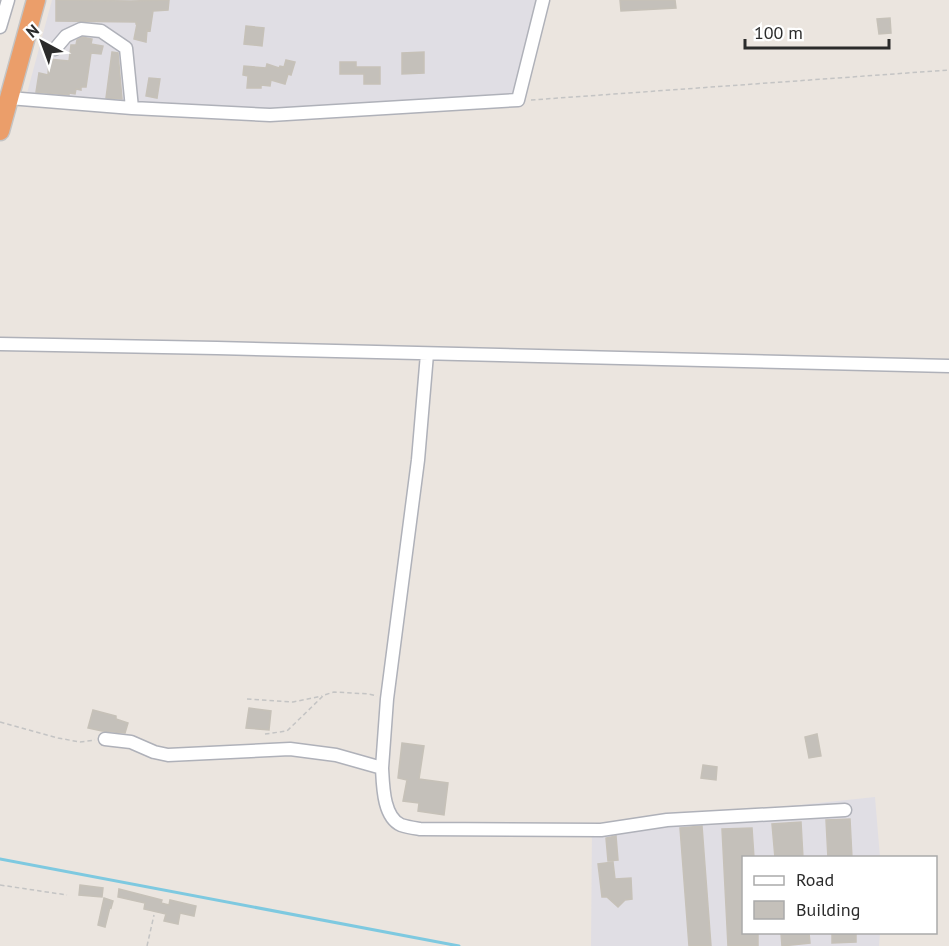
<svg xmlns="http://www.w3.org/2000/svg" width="949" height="946" viewBox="0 0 949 946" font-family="'PT Sans',sans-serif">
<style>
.industrial{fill:#e0dee4}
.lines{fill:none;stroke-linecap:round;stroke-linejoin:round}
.stream{stroke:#7ec9e0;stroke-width:3}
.building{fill:#c4c0ba;stroke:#c6c1b8;stroke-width:1.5}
.minor-casing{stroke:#afb1b9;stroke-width:15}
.highway-casing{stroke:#c4c4c4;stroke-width:21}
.path{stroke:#c4c4c4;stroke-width:1.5;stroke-dasharray:4.5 3;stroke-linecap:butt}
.minor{stroke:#fff;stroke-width:12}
.highway{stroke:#eb9e6a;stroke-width:18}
</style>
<rect width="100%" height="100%" fill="#ebe5df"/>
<path class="industrial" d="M52,0H541L517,96L270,110L26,97Z
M875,797L880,857L744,858V932L880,933L879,946H591L592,827Z"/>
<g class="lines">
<path class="stream" d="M0,859L459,946"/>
</g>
<path class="building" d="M56,0L131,1L169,0L168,10L153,11L150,31L147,30L146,42L134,39L137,24H136V22L56,21Z
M620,0H675L676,8L621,11Z
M890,18L891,33L879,34L877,19Z
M246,26L264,28L262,46L244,44Z
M82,37L92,39L91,44L103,46L101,54L91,53L86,87H81V90L76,89L75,94L69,93V95L36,92L39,73L48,75L49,59L69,61L71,45H76L77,40Z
M112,52L118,53L122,99L106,98Z
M424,52V73L402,74V53Z
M286,60L295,62L291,75L288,74L285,84L271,80L270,86L261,85V88H247L248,76L243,75L244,66L266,68L267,64L279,68L280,66L284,67Z
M340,62H356V67H380V84H364V74H340Z
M149,78L160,79L157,98L146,96Z
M249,708L271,711L269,730L246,728Z
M93,710L116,716V719L128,723L125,733L102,731L88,728Z
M817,734L821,756L809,758L805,737Z
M402,743L424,746L419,779L448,783L444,815L418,811L419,803L403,801L407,780L398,778Z
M703,765L717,767L716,780L701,778Z
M850,819L852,858H828L826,820Z
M801,822L803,858H775L772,824Z
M702,826L711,946H689L680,828Z
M752,828L754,858H744V933H758V946H728L722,829Z
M616,836L618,860L608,861L606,838Z
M613,862L615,879L631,878L632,899L625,900L618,907L607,897H602L598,864Z
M80,885L103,888L102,897L79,895Z
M119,889L162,900L161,903L169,905L170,900L196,906L194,916L180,913L178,924L164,921L166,914L144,909L145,903L118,897Z
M104,898L113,901L111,908L110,907L105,927L98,925Z
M781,933H809L810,943L782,946Z
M832,933H856V942L832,943Z"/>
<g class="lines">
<defs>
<path id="minor" d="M0,27L8,0
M55,49L66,36L81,29L101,31L126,48L132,108
M9,98L132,108L270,115L518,100L543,0
M0,344L217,348L949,366
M105,739L131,742L154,752L168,755L290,749L336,755L382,768C383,785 383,817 401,825C407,827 414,828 420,829L601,830L667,820L845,810
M382,768L387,699L418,460L427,354"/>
<path id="highway" d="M0,131L36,0"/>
</defs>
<use href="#minor" class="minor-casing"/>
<use href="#highway" class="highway-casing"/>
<path class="path" d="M531,100L949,70
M247,699L293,702L322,696
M0,722L58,738L80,742L95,740
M265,734L287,731L324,695L334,692L369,694L377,696
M0,885L67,895
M147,946L154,915"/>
<use href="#minor" class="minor"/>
<use href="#highway" class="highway"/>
</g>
<rect x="742" y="856" width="195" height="78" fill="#ffffff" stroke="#aaaaaa" stroke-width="1.5"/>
<rect x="754" y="876" width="30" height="9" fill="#ffffff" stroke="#aaaaaa" stroke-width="1.5"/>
<text x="796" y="886" font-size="18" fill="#2b2b2b">Road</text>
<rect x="754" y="901" width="30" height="18" fill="#c4c0ba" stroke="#aaaaaa" stroke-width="1.5"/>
<text x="796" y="916" font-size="18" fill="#2b2b2b">Building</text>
<g transform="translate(42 42) rotate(319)" stroke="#ffffff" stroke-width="4.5" paint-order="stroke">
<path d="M0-4.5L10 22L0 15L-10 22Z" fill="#2b2b2b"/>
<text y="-9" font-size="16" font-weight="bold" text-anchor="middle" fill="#2b2b2b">N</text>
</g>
<path d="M745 39v9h144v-9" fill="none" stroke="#2b2b2b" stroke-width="3"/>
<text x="754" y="39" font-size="18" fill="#2b2b2b" stroke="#ffffff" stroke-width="4.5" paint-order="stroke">100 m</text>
</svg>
